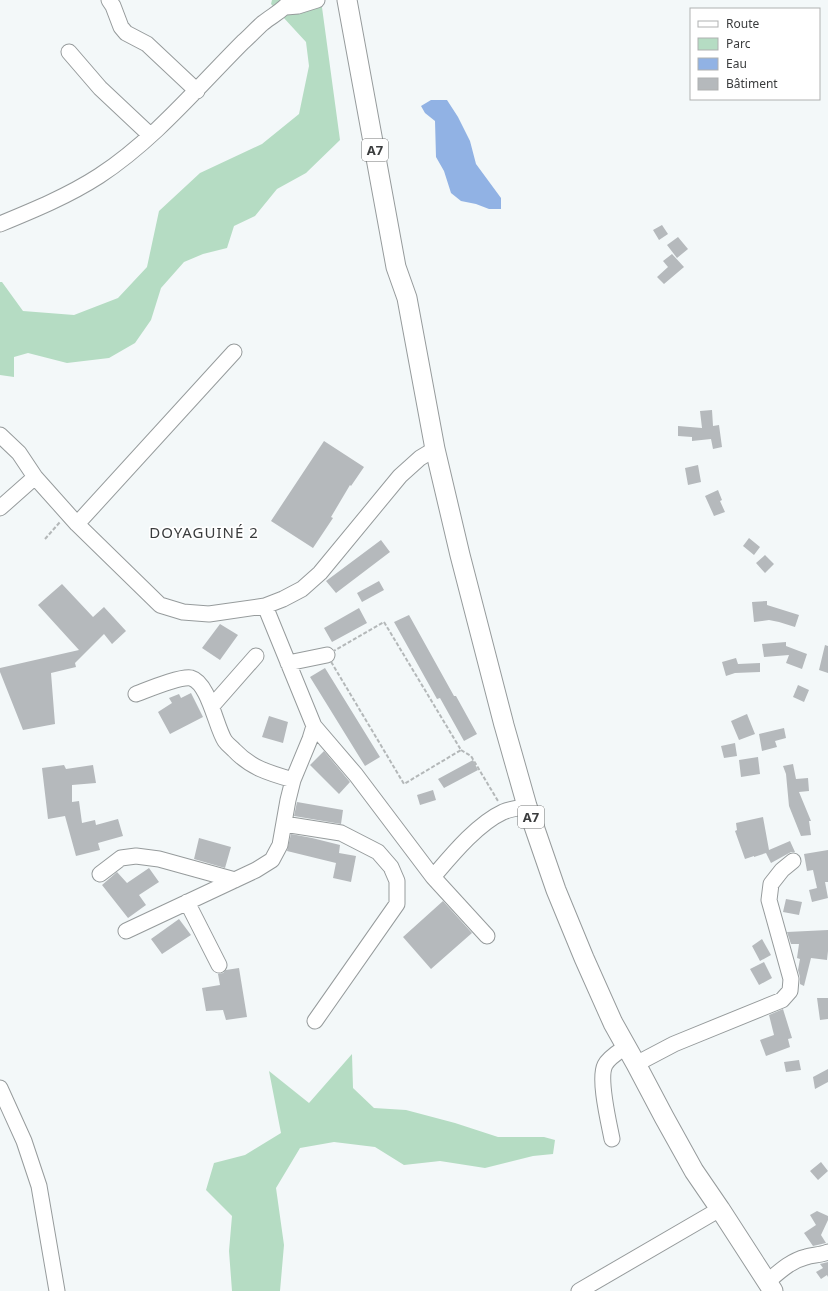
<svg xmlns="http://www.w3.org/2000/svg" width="828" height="1291" viewBox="0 0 828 1291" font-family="'Noto Sans',sans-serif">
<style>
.green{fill:#b5dcc3}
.water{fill:#91b2e4}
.building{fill:#b5b9bc}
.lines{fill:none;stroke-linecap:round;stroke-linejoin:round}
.minor-casing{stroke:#969b9c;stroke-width:17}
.major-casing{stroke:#969b9c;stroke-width:21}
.path{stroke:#b4b8b9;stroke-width:2;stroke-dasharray:4 2;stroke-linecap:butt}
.minor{stroke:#fff;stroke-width:15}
.major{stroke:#fff;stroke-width:19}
.labels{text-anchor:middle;stroke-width:3.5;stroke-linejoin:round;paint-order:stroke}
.shield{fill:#fff;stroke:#757677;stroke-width:1}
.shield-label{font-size:13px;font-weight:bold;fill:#3a3c3d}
.neighbourhood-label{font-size:15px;letter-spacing:1px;fill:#3a3c3d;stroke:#fff}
</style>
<rect width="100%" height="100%" fill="#f3f8f9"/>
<path class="green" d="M272,0H321L340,140L306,173L277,189L255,216L234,226L227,248L203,254L184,262L161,288L151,320L135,343L109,358L67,363L28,353L14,357V377L0,375V282H2L23,311L74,315L118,298L147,267L159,211L200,173L262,144L299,114L309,66L306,42L271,4Z
M352,1054L353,1088L374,1108L406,1110L455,1123L498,1137H544L555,1140L553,1154L533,1156L485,1168L440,1161L404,1165L375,1147L334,1142L300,1148L276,1188L284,1245L280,1291H232L229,1251L232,1216L206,1190L214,1163L245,1155L281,1133L269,1071L309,1103Z"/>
<path class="water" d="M431,100H447L458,117L470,141L476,164L501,198V209H489L476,204L461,201L451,193L444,171L436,157L435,121L425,113L421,106Z"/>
<path class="building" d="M662,225L668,234L659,240L653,230Z
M678,237L688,249L677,258L667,245Z
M672,254L684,267L664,284L657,277L668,267L663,261Z
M712,410L713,426L719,425L722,447L713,449L711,439L692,441V437L678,436V426L702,428L700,411Z
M324,441L364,467L351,486L350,485L331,517L333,518L313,548L271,521Z
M698,465L701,482L688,485L685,468Z
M718,490L722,500L720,501L725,512L714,516L705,496Z
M749,538L760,547L754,555L743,546Z
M381,540L390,552L336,593L326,581Z
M765,555L774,564L765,573L756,563Z
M379,581L384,590L362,602L357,593Z
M62,584L93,617L104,607L126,631L112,644L104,634L75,663L76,667L51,673L55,724L23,730L0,672V668L79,650L38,605Z
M767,601V605L799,615L795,627L779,622L769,620L754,622L752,602Z
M359,608L367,623L332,642L324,628Z
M409,615L454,696H456L477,734L464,741L440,698L437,699L394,622Z
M220,624L238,635L220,660L202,648Z
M786,642V646L807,654L802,669L786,663L789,655L764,657L762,644Z
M825,645L828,646V673L819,670Z
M736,658L738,664L760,663V672L735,673L726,676L722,662Z
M325,668L380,757L365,766L310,677Z
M798,685L809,690L804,702L793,697Z
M191,693L203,717L170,734L158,712L172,703L169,698L179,694L181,698Z
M747,714L755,734L739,740L731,721Z
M269,716L288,722L283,743L262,737Z
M784,728L786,738L775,741L777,747L762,751L759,734Z
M735,743L737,756L724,758L721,746Z
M324,751L350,782L339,794L310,765Z
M758,757L760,774L741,777L739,760Z
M473,760L478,770L444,788L438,779Z
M793,764L796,779L808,778L809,791L799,792L811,821H809L811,835L801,836L789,806L786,774L783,766Z
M64,765L66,769L93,765L96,783L72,785V802L79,801L82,823L95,820L96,825L118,819L123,836L98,843L100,850L76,856L65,816L48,819L42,768Z
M433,790L436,800L420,805L417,795Z
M297,802L343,810L341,824L294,816Z
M763,817L769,850L790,841L795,852H791L771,863L766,853L754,857V856L745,859L735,831L737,830L736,823Z
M291,834L312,838L340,845L339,853L356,856L351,882L333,878L336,863L287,851Z
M199,838L231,847L225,868L194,859Z
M828,850V882H825L828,898L812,902L809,890L817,888L813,870L807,871L804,854Z
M149,868L159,882L139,895L146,905L128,918L102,885L117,872L127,883Z
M786,899L802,902L799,915L783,912Z
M443,901L472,933L431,969L403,937Z
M179,919L191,935L162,954L151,939Z
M828,930V951L827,960L811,958L804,986L800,984V977L798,970L800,959L797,958L799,944H791L787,932Z
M762,939L771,955L760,961L752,946Z
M764,962L772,978L759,985L750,969Z
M239,968L247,1017L226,1020L223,1010L206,1011L202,988L220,985L218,974L223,973L226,970Z
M817,998H828V1019L820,1020Z
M783,1009L792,1038L788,1039L790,1047L766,1056L760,1040L774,1035L769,1015Z
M799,1060L801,1070L786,1072L784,1062Z
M828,1069V1082L815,1089L813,1077Z
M821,1162L828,1171L818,1180L810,1171Z
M817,1211L828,1216V1220L821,1235L826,1243L813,1246L804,1233L816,1225L810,1215Z
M828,1262V1277L827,1275L821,1279L816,1272L823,1268L820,1264Z"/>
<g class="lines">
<defs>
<path id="minor" d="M109,0L113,6L121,27L126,33L147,44L197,91
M286,7L298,6L317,0
M69,52L100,88L150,135
M0,224C34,210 68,196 99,176C154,140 197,88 243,42C250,36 256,29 263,23C273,15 284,10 291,0
M0,435L19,453L35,477L77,524L160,605L183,612L209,614L265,606L283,599L302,589L320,573L400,476L420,458L435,449
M0,508L35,477
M77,524L234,352
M265,606L314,726L356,775L433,877L487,936
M288,663L327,655
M136,694C147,690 180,676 191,678C209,683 216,728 225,741C228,745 231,747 234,750C251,768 269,773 293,780
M212,706L256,656
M284,824L341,833L378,852L391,867L397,881V904L315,1021
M100,874L121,858L136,856L159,859L235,880
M433,877C451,856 477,824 503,812C510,809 519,808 527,806
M187,902L219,965
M126,931L256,870L272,860L280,845L288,800L293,780L310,739L314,726
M636,1064L674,1044L782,1000L790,991L791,979L769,900L771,884L782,870L793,861
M0,1088L24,1141L39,1186L57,1291
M612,1139C609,1123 598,1079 605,1065C609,1057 620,1051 627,1046
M766,1283C779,1272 790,1261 806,1257C813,1255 821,1255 828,1252
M579,1291L720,1209"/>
<path id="major" d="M347,0L396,267L407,298L435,449L460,555L504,725L527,806L556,890L584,958L613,1023L636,1064L664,1117L694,1171L720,1209L773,1291"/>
</defs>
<use href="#minor" class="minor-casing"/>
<use href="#major" class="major-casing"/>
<path class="path" d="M45,539L60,522
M384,622L461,750L404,784L327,655Z
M461,750L471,756L498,801"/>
<use href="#minor" class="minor"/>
<use href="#major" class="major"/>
</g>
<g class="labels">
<g class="shield">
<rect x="362" y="139" width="26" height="22" rx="3"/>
<rect x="518" y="806" width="26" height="22" rx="3"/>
</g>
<g class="shield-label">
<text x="375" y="155">A7</text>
<text x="531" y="822">A7</text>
</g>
<g class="neighbourhood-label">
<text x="204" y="538">DOYAGUINÉ 2</text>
</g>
</g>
<rect x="690" y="8" width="130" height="92" fill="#ffffff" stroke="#b0b1b1"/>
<rect x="698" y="21" width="20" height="6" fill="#ffffff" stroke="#b0b1b1"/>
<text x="726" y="28" font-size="12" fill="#3a3c3d">Route</text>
<rect x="698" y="38" width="20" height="12" fill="#b5dcc3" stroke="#b0b1b1"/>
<text x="726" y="48" font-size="12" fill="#3a3c3d">Parc</text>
<rect x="698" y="58" width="20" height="12" fill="#91b2e4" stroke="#b0b1b1"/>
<text x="726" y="68" font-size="12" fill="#3a3c3d">Eau</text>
<rect x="698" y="78" width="20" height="12" fill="#b5b9bc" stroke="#b0b1b1"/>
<text x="726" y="88" font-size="12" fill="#3a3c3d">Bâtiment</text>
</svg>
